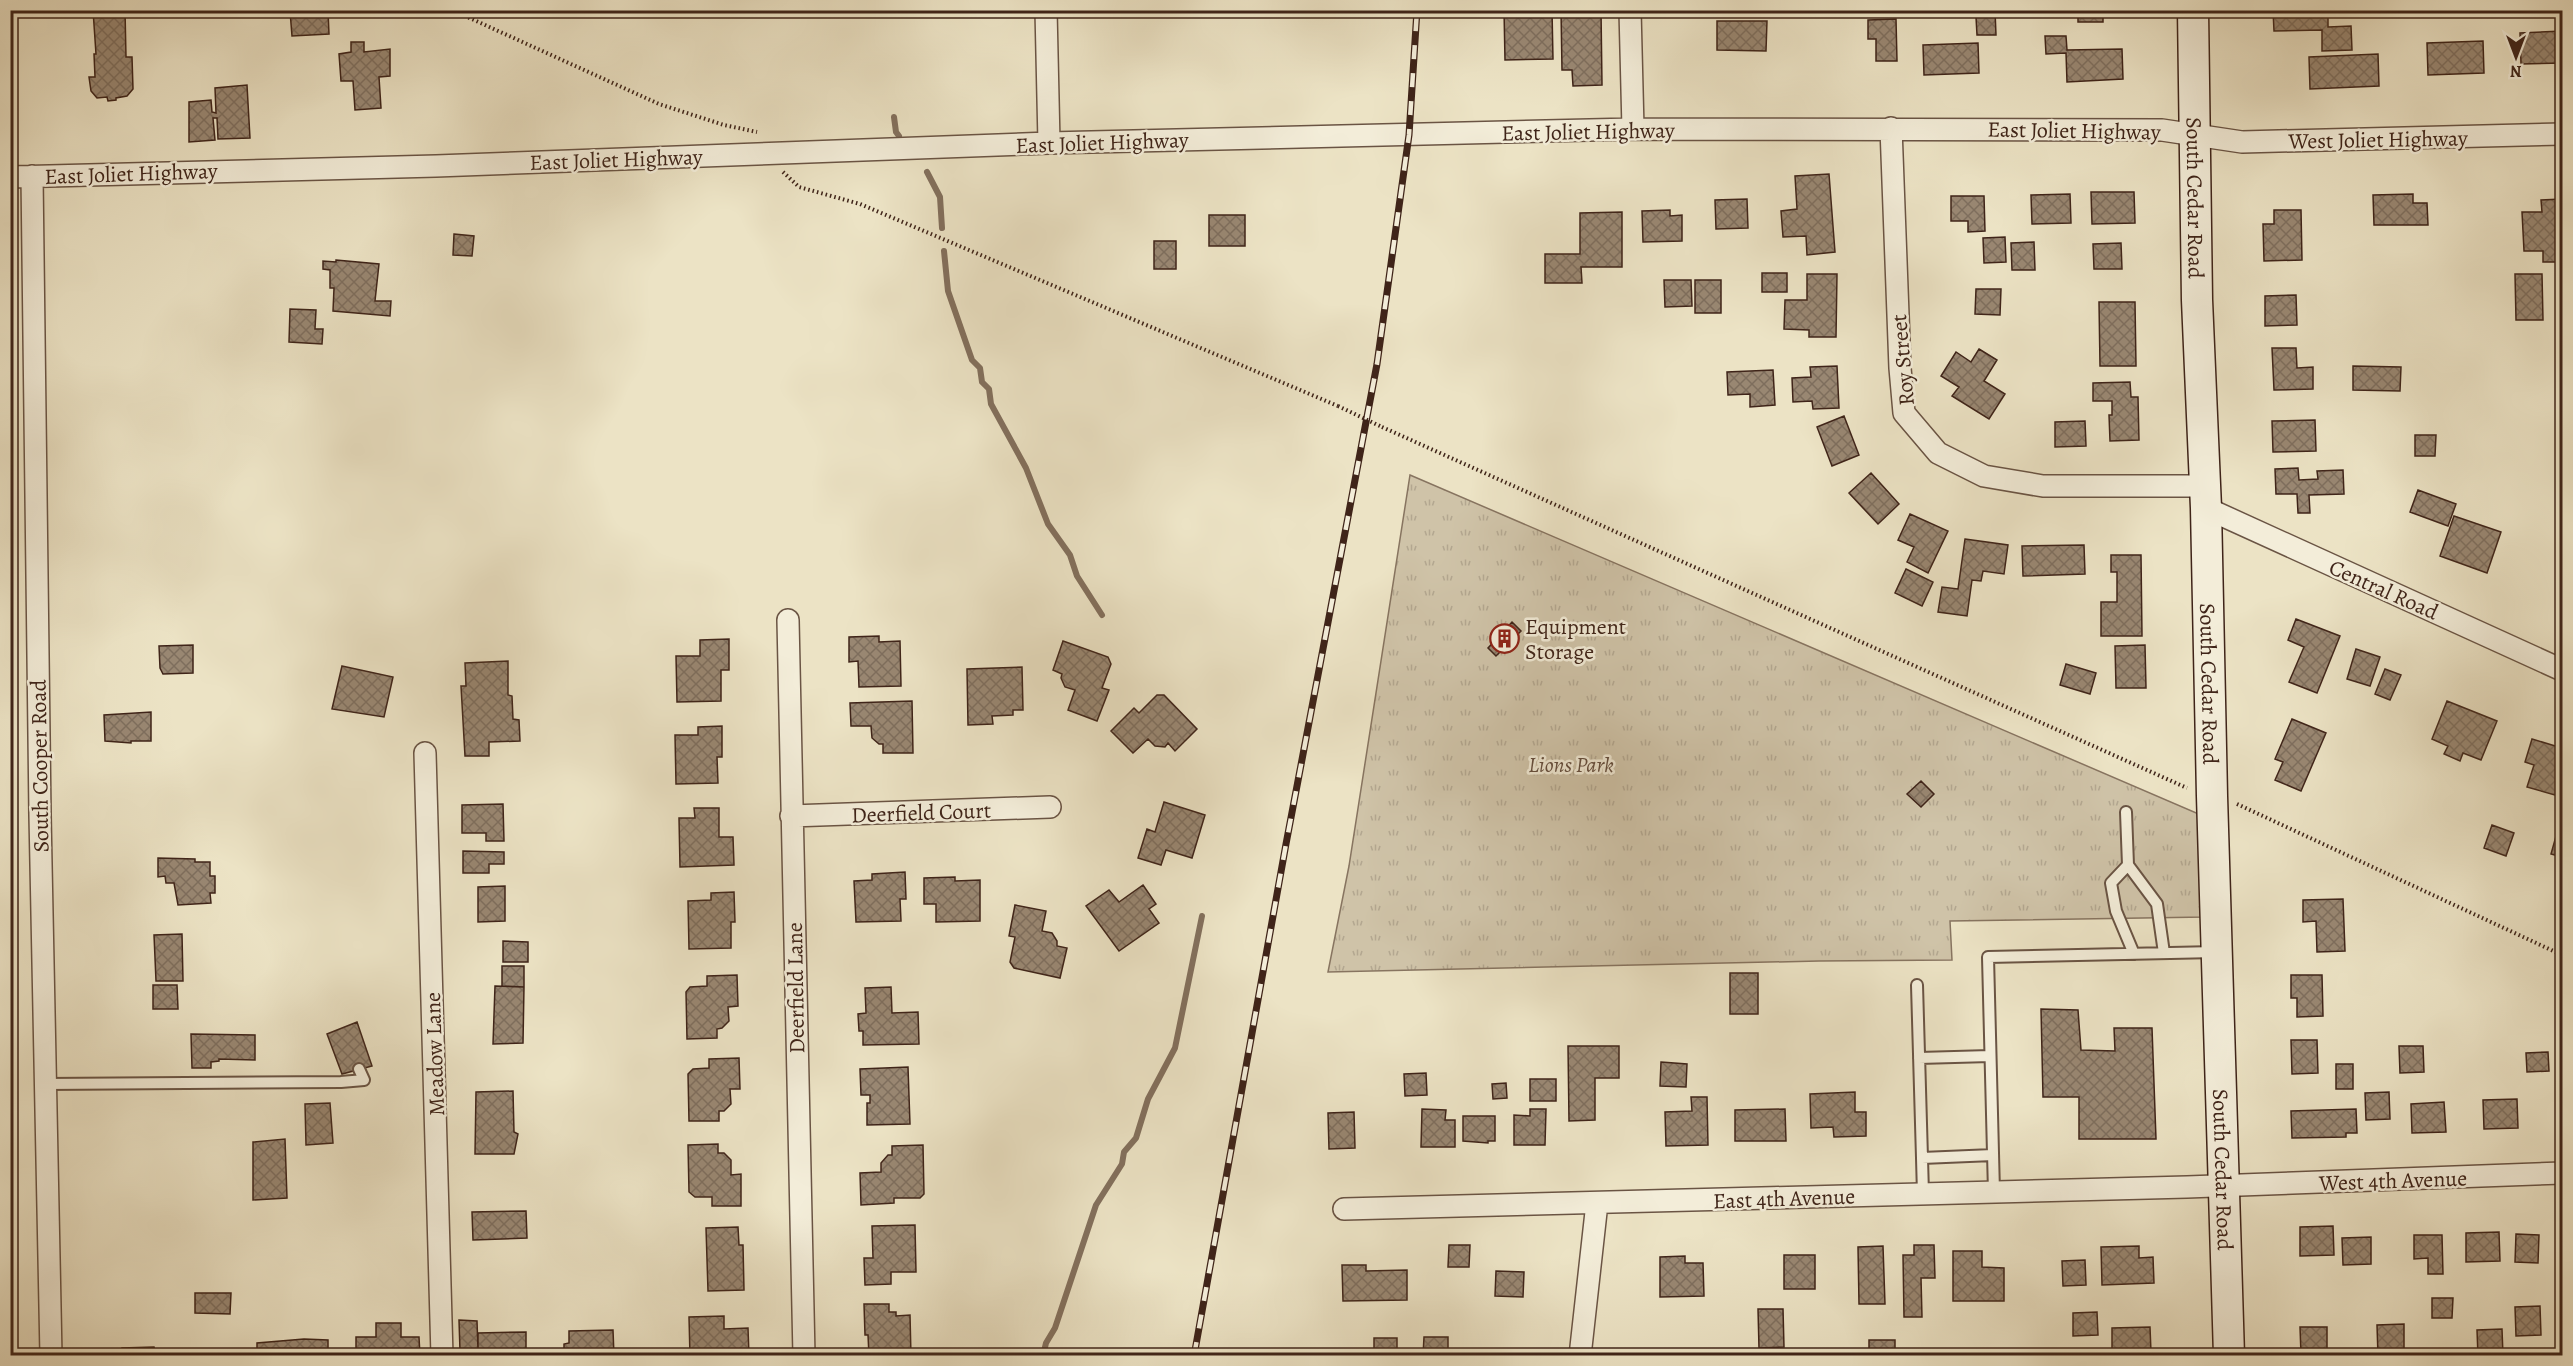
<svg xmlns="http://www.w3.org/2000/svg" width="2573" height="1366" viewBox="0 0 2573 1366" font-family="Alegreya,serif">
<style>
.park{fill:url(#park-tufts);stroke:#877460;stroke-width:1.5}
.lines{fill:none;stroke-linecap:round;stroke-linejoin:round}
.stream{stroke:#83705d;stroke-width:6}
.building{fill:url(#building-cross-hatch);stroke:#3f2419;stroke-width:1.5}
.service-casing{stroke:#6a5444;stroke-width:14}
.minor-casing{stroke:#6a5444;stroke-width:24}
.secondary-casing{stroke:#3f2419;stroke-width:33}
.path{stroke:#3f2419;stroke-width:4;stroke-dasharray:1.5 3;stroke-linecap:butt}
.service{stroke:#f3edd9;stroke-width:10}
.minor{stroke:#f3edd9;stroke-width:21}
.secondary{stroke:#f3edd9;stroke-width:30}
.rail-casing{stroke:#3f2419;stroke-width:7}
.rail{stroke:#f3edd9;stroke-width:4.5;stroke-dasharray:14;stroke-linecap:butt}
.path-bridge{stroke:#3f2419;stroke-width:4;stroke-dasharray:1.5 3;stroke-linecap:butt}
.labels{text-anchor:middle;stroke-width:5;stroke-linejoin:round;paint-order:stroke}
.street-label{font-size:22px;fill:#3f2419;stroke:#f3edd9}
.poi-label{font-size:22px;fill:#3f2419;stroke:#f3edd9;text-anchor:start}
.park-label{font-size:22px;font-style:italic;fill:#634c3d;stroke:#f3edd9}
</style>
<defs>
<pattern id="park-tufts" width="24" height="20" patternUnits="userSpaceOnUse" patternTransform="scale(1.5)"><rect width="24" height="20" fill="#cfc3a8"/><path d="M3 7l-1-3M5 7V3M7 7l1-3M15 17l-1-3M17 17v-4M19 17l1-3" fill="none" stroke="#b3a790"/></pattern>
<pattern id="building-cross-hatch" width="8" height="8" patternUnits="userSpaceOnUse" patternTransform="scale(1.5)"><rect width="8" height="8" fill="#998772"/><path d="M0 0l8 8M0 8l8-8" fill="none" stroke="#7e6e5d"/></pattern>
</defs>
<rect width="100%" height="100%" fill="#ece3c5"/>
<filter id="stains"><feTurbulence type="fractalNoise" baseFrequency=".00333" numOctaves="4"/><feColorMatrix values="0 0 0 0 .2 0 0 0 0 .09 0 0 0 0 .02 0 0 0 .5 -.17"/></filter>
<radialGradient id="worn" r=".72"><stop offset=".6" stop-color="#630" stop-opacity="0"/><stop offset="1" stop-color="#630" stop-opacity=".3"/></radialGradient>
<path class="park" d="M1410,475L2201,815L2205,917L1950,921L1952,960L1819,961L1328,972L1349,866Z"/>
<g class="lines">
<path class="stream" d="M894,117L896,132L899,136
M927,172L940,197L942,228
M944,251L948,291L972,360L980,368L982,382L989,389L991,404L1026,468L1048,524L1070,555L1077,576L1102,615
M1043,1356L1046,1343L1055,1328L1096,1205L1122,1164L1124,1152L1136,1138L1148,1099L1175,1048L1202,916"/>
</g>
<path class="building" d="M93,10H125L126,57H132L133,89L127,96L116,98V100L108,101L107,97L97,98L91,91L89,77H95L94,54H96Z
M1504,10H1552L1553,59L1505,60Z
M1561,10H1601L1602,85L1573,86L1572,70H1562Z
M1960,10H1995L1996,35H1977L1976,17H1961Z
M2078,10H2103V22H2078Z
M2273,10H2328V27L2351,26L2352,50L2322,51V30L2274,31Z
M290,11H328L329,34L292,36Z
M1896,19L1897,61H1876V39H1868V20Z
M1717,21H1767L1766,51L1717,50Z
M2562,31V63L2521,64L2520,33Z
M2045,36H2066L2067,50L2122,49L2123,79L2067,82L2066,53L2046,54Z
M2483,41L2484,73L2428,75L2427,43Z
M351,42H364V52L390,49V76L379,77L381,108L355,110L353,81H341L339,54L351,52Z
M1978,43L1979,73L1924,75L1923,45Z
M2378,54L2379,86L2310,89L2309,57Z
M247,85L250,138L218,139L217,118H213L215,140L189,142V102L211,100L212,112L216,113L215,88Z
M1829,174L1835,252L1807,255L1806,236L1783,237L1781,211L1797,209L1795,176Z
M2091,192H2134L2135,223L2092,224Z
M2070,194L2071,223L2032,224L2031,195Z
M2413,194V203H2427L2428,225H2374L2373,195Z
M1951,196H1984L1985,231L1968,232V221H1951Z
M1747,199L1748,228L1716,229L1715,200Z
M2562,199V262H2543V251H2524L2522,212H2542L2541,200Z
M1670,210V216L1682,215V241L1643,242L1642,211Z
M2274,210H2301L2302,260L2264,261L2263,224H2274Z
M1622,212V267H1581L1582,283H1545V254H1580V213Z
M1209,215H1245V246H1209Z
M454,234L474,236L472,256L453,255Z
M2005,237L2006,262L1984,263L1983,238Z
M1154,241H1176V269H1154Z
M2034,242L2035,270H2012L2011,243Z
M2121,243L2122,269H2094L2093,244Z
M336,260L379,264L375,301H391L390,316L333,311L334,288H330V270L323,269V261L336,262Z
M1762,273H1787V292H1762Z
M1807,274H1837L1836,337H1809V330L1784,329L1785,300H1807Z
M2515,274H2542L2543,320H2516Z
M1664,280H1691L1692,306L1665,307Z
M1695,280H1721V313H1695Z
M1976,289H2001L2000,315L1975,314Z
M2296,295L2297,325L2265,326V296Z
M2099,302H2135L2136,366H2100Z
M290,309L316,310L315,329H323L322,344L289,342Z
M2272,348H2296L2297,368L2313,367V389L2274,390Z
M1979,349L1997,360L1984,381L2005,394L1989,419L1952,396L1959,387L1941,376L1956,352L1971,362Z
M1837,366L1839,408L1813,409L1812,401L1793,402L1792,378L1811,377L1810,367Z
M2353,366L2401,367L2400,391L2353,390Z
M1773,370L1775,405L1750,407V394L1728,395L1727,372Z
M2130,382L2131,397H2138L2139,440L2110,441L2109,415H2112V401H2093V383Z
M1844,416L1859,455L1832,466L1817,427Z
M2315,420L2316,451L2273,452L2272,421Z
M2085,421L2086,446L2055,447V422Z
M2415,435H2436L2435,456H2415Z
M2298,468L2299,480L2318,479L2317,471L2343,470L2344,494L2309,495L2310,513H2298L2297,494H2276L2275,469Z
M1871,473L1899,504L1878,524L1849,493Z
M2418,490L2456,504L2448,526L2410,512Z
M1910,514L1948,531L1928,573L1907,562L1914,547L1898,540Z
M2454,516L2501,532L2487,573L2440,556Z
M1965,539L2008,545L2004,574L1983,571L1981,581L1972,580L1967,616L1938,612L1942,587L1958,589Z
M2084,545L2085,574L2023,576L2022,546Z
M2111,555H2141L2142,636H2101V602H2117V572H2111Z
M2557,556H2562V595H2556Z
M1906,569L1933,582L1922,606L1895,593Z
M2296,619L2340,636L2317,693L2289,682L2304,647L2288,640Z
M1512,622L1521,631L1496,656L1488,648Z
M879,636V642L900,641L901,686L859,687L858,661L849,662V637Z
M729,639V670H721V701L677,702L676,656H700V640Z
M1063,641L1108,657L1111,664L1102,688L1109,690L1097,721L1068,710L1075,690L1065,687L1061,678L1062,674L1053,670Z
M193,645V673L163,674L160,668L159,646Z
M2145,645L2146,688H2116L2115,646Z
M2356,649L2380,657L2370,686L2347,679Z
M508,661V695L512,696L513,719L519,720L520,741L489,742V756H465L461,686H466L465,663Z
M2066,664L2096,673L2090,694L2060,685Z
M342,666L393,677L384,717L332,709Z
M1022,667L1023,710H1013V715L992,716L993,724L968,725L967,669Z
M2385,669L2401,675L2390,700L2375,694Z
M1157,695H1164L1197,729L1175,751L1168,743L1165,747L1155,746L1148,739L1133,753L1111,731L1134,708L1139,713Z
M912,701L913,753H883V744H879L872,738L871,726H851L850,703Z
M2447,701L2497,721L2481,760L2463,753L2460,761L2444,754L2448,746L2432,739Z
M151,712V741H131V743L105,741L104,715Z
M2292,719L2326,733L2301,791L2275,780L2283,762L2275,759Z
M722,726V757H717L718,783L676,784L675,735H698V727Z
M2532,739L2562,748V797L2527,787L2534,765L2525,762Z
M1921,781L1934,794L1921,807L1907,794Z
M1164,802L1205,815L1192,858L1166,850L1161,865L1138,858L1147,829L1155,832Z
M503,804L504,841H486V833H462V805Z
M694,808H719V837H733L734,865L680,867L679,818H695Z
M2492,825L2514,833L2506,856L2484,848Z
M2558,829L2562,831V857L2551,854Z
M463,851L504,852V864H489V873H463Z
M158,858L195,859V862H210V876H215V893H210L211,903L178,905L174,883H166L165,876L158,877Z
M905,872L906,899H900L901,921L856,922L854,881L872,880V874Z
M955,877V881L980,880V921L936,922V904H924V878Z
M1143,885L1156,904L1149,909L1159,923L1119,951L1086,906L1109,890L1119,902Z
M505,886V921L478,922V887Z
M734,892L735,922H731V948L689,949L688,901L711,900V893Z
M2343,899L2345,951L2317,952L2316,921L2303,922V900Z
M1015,905L1046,911L1042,931L1052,933L1057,941V946L1067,948L1060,978L1014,968L1010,962L1015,937L1009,936Z
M182,934L183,981H156L154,935Z
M503,941L528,942V962H503Z
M502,966H524V987L502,986Z
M1730,973H1758V1014H1730Z
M737,975L738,1006L728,1007L729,1021L722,1028L717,1029V1038L687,1039L686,992L690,987L707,986V976Z
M2291,975H2322L2323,1016L2297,1017V998H2291Z
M153,985H177L178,1009H153Z
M495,986L524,987L523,1043L493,1044Z
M891,987L892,1013L918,1012L919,1044L863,1045V1031H859L858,1014L866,1013L865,988Z
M2041,1009L2078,1010L2081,1050L2115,1051L2114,1028H2152L2156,1139H2079V1097H2043Z
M357,1022L372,1066L342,1074L327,1034Z
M191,1034L255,1035V1060L219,1059V1061L211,1062V1068H192Z
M2291,1040H2317L2318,1073L2292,1074Z
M1568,1046H1619V1078H1595V1120L1569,1121Z
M2399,1046H2423L2424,1072L2400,1073Z
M2548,1052L2549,1071L2527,1072L2526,1053Z
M739,1058L740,1089H730L731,1104L724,1111H719V1121H689L688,1074L693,1069L709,1068V1059Z
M1661,1062L1687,1064L1686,1087L1660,1086Z
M2336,1064H2353V1089H2336Z
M908,1067L910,1124L867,1125V1103H870V1095H861L860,1069Z
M1426,1073L1427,1095L1405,1096L1404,1074Z
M1530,1079H1556V1101H1530Z
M1506,1083L1507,1098L1493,1099L1492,1084Z
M513,1091L514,1132L518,1134L514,1154H475L476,1092Z
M1855,1092V1112H1866V1136L1834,1137L1833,1127L1811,1128L1810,1094Z
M2389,1092L2390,1119L2366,1120L2365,1093Z
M1691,1097H1707L1708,1145L1666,1146L1665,1112L1692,1111Z
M2517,1099L2518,1128L2484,1129L2483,1100Z
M2444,1102L2446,1132L2412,1133L2411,1104Z
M330,1103L333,1143L306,1145L305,1104Z
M1422,1109L1446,1110L1445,1120H1455V1147H1421Z
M1530,1109H1546L1545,1145H1514V1115L1530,1116Z
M1785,1109L1786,1141H1735V1110Z
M2356,1109L2357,1133H2346V1137L2292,1138L2291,1111Z
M1354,1112L1355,1148L1329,1149L1328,1113Z
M1463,1116H1495V1141H1488V1143L1463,1141Z
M285,1139L287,1198L253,1200V1142Z
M718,1144V1153H724L731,1160V1175L741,1174V1206H712V1197H695L689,1192L688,1145Z
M923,1145L924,1194L920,1198H894V1203L861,1205L860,1173L881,1172V1163L888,1155H892V1146Z
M526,1211L527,1238L473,1240L472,1212Z
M915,1225L916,1272H891V1284L865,1285L864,1258H873L872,1226Z
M2333,1226L2334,1255L2300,1256V1227Z
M738,1227L739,1245H743L744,1290L708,1291L706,1228Z
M2499,1232L2500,1261L2466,1262V1233Z
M2516,1234L2539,1235L2538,1263L2515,1262Z
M2414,1235H2442L2443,1274H2428V1258L2414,1259Z
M2371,1237V1264L2343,1265L2342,1238Z
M1449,1245H1470L1469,1267H1448Z
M1914,1245H1934L1935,1278H1921L1922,1317H1904L1903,1255H1914Z
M1883,1246L1885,1304H1859L1858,1247Z
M2139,1246V1258L2153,1257L2154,1283L2102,1285L2101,1247Z
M1953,1251H1982V1267L2004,1268V1301H1953Z
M1784,1255H1815V1289H1784Z
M1685,1256V1263H1703L1704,1296L1660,1297V1257Z
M2085,1260L2086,1285L2063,1286L2062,1261Z
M1342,1265H1366V1271L1407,1270V1300L1343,1301Z
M1496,1271L1524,1272L1523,1297L1495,1296Z
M195,1293H231L230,1314L195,1313Z
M2432,1298H2453L2452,1318H2432Z
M864,1304H889V1312H896V1316L910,1315L911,1356H869L868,1335H865Z
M2540,1306L2541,1335L2516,1336L2515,1307Z
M1758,1309H1783L1784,1347L1759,1348Z
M2097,1312L2098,1335L2073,1336V1313Z
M724,1316V1329L748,1328L749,1356H690L689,1317Z
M459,1320L477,1321L478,1350L460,1351Z
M376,1323H401V1337H419L420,1356H356V1337H376Z
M2404,1324V1356H2378L2377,1325Z
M2150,1327L2151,1352L2112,1353V1328Z
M2300,1327H2327V1354H2301Z
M2502,1329L2503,1356H2478L2477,1330Z
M613,1330L614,1356H564V1344L569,1343V1331Z
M526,1332V1356H481V1350H478V1333Z
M1424,1337H1448V1356H1423Z
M1374,1338H1397V1356H1374Z
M304,1339L328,1340V1356H257V1343Z
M1869,1340H1895V1356H1869Z
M154,1347L155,1351L184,1350V1356H123L122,1348Z
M1919,1351H1943V1356H1919Z"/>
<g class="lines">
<defs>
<path id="service" d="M2126,812L2128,865L2157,904L2164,953
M2128,865L2111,883L2116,911L2134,954
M1917,985L1922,1158
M1919,1058L1990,1056
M45,1084L341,1082L364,1080L359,1069
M1994,1192L1988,957L2216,952
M1923,1194L1922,1158L1993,1155"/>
<path id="minor" d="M1046,10L1049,143
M1630,10L1633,129
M1891,128L1900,368L1904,413L1938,453L1984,476L2043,486H2203
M32,176L40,815L51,1356
M10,177L436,166L1049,143L1633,129L2162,130L2242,142L2562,134
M2206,508L2562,670
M788,620L804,1356
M425,753L442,1356
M791,816L1050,807
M1344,1209L2187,1187L2562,1173
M1580,1356L1597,1203"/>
<g id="secondary">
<path id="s1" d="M2193,10L2197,300L2206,508L2212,796L2229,1356"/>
</g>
</defs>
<use href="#service" class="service-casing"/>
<use href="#minor" class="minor-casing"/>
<use href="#secondary" class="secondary-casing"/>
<path class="path" d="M452,10L659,104L724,125L757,132
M783,172L799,187L860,204L1338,406
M1382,427L2187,788
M2237,804L2562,955"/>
<use href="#service" class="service"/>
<use href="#minor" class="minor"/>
<use href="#secondary" class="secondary"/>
<defs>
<path id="rail" d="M1194,1356L1286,844L1377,364L1409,135L1417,10"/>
</defs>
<use href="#rail" class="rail-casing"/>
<use href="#rail" class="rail"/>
<path class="path-bridge" d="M1338,406L1382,427"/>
</g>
<defs>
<symbol id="building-ring" viewBox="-11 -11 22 22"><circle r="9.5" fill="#f3edd9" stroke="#8f2418" stroke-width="1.5"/><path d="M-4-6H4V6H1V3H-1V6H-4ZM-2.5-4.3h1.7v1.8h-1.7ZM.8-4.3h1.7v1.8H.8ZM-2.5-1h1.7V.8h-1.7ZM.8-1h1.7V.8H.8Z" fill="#8f2418"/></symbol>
</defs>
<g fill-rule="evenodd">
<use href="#building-ring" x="1488" y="622" width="33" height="33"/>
</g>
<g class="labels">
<g class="street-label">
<text transform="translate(2074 130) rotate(1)" y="8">East Joliet Highway</text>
<text transform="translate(1588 131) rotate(-1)" y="8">East Joliet Highway</text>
<text transform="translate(2378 139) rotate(-1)" y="8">West Joliet Highway</text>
<text transform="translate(1102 142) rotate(-2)" y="8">East Joliet Highway</text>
<text transform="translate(616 159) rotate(-2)" y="8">East Joliet Highway</text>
<text transform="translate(131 173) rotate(-2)" y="8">East Joliet Highway</text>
<text dy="8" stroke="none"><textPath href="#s1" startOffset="188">South Cedar Road</textPath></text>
<text transform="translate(1902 360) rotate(-95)" y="8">Roy Street</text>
<text transform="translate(2384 589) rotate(24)" y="8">Central Road</text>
<text dy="8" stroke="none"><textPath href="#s1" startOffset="674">South Cedar Road</textPath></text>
<text transform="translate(39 766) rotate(-91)" y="8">South Cooper Road</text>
<text transform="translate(921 812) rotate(-2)" y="8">Deerfield Court</text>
<text transform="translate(795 988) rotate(-91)" y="8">Deerfield Lane</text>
<text transform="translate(434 1054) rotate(-92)" y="8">Meadow Lane</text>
<text dy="8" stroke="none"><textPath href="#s1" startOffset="1160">South Cedar Road</textPath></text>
<text transform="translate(2393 1180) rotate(-2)" y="8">West 4th Avenue</text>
<text transform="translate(1784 1198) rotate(-2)" y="8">East 4th Avenue</text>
</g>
<g class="poi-label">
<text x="1525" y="634">Equipment<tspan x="1525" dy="25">Storage</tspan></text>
</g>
<g class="park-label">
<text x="1571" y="772">Lions Park</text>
</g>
</g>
<rect width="2573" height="1366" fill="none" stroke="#ece3c5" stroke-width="36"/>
<rect x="12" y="12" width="2549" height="1342" fill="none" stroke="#3f2419" stroke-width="3"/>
<rect x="18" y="18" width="2537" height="1330" fill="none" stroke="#3f2419" stroke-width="1.5"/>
<g transform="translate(2516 57) rotate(180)" stroke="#f3edd9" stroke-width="4.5" paint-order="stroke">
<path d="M0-4.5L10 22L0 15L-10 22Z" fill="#3f2419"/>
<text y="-9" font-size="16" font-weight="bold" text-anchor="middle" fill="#3f2419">N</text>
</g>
<rect width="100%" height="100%" filter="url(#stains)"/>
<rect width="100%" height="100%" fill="url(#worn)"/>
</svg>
